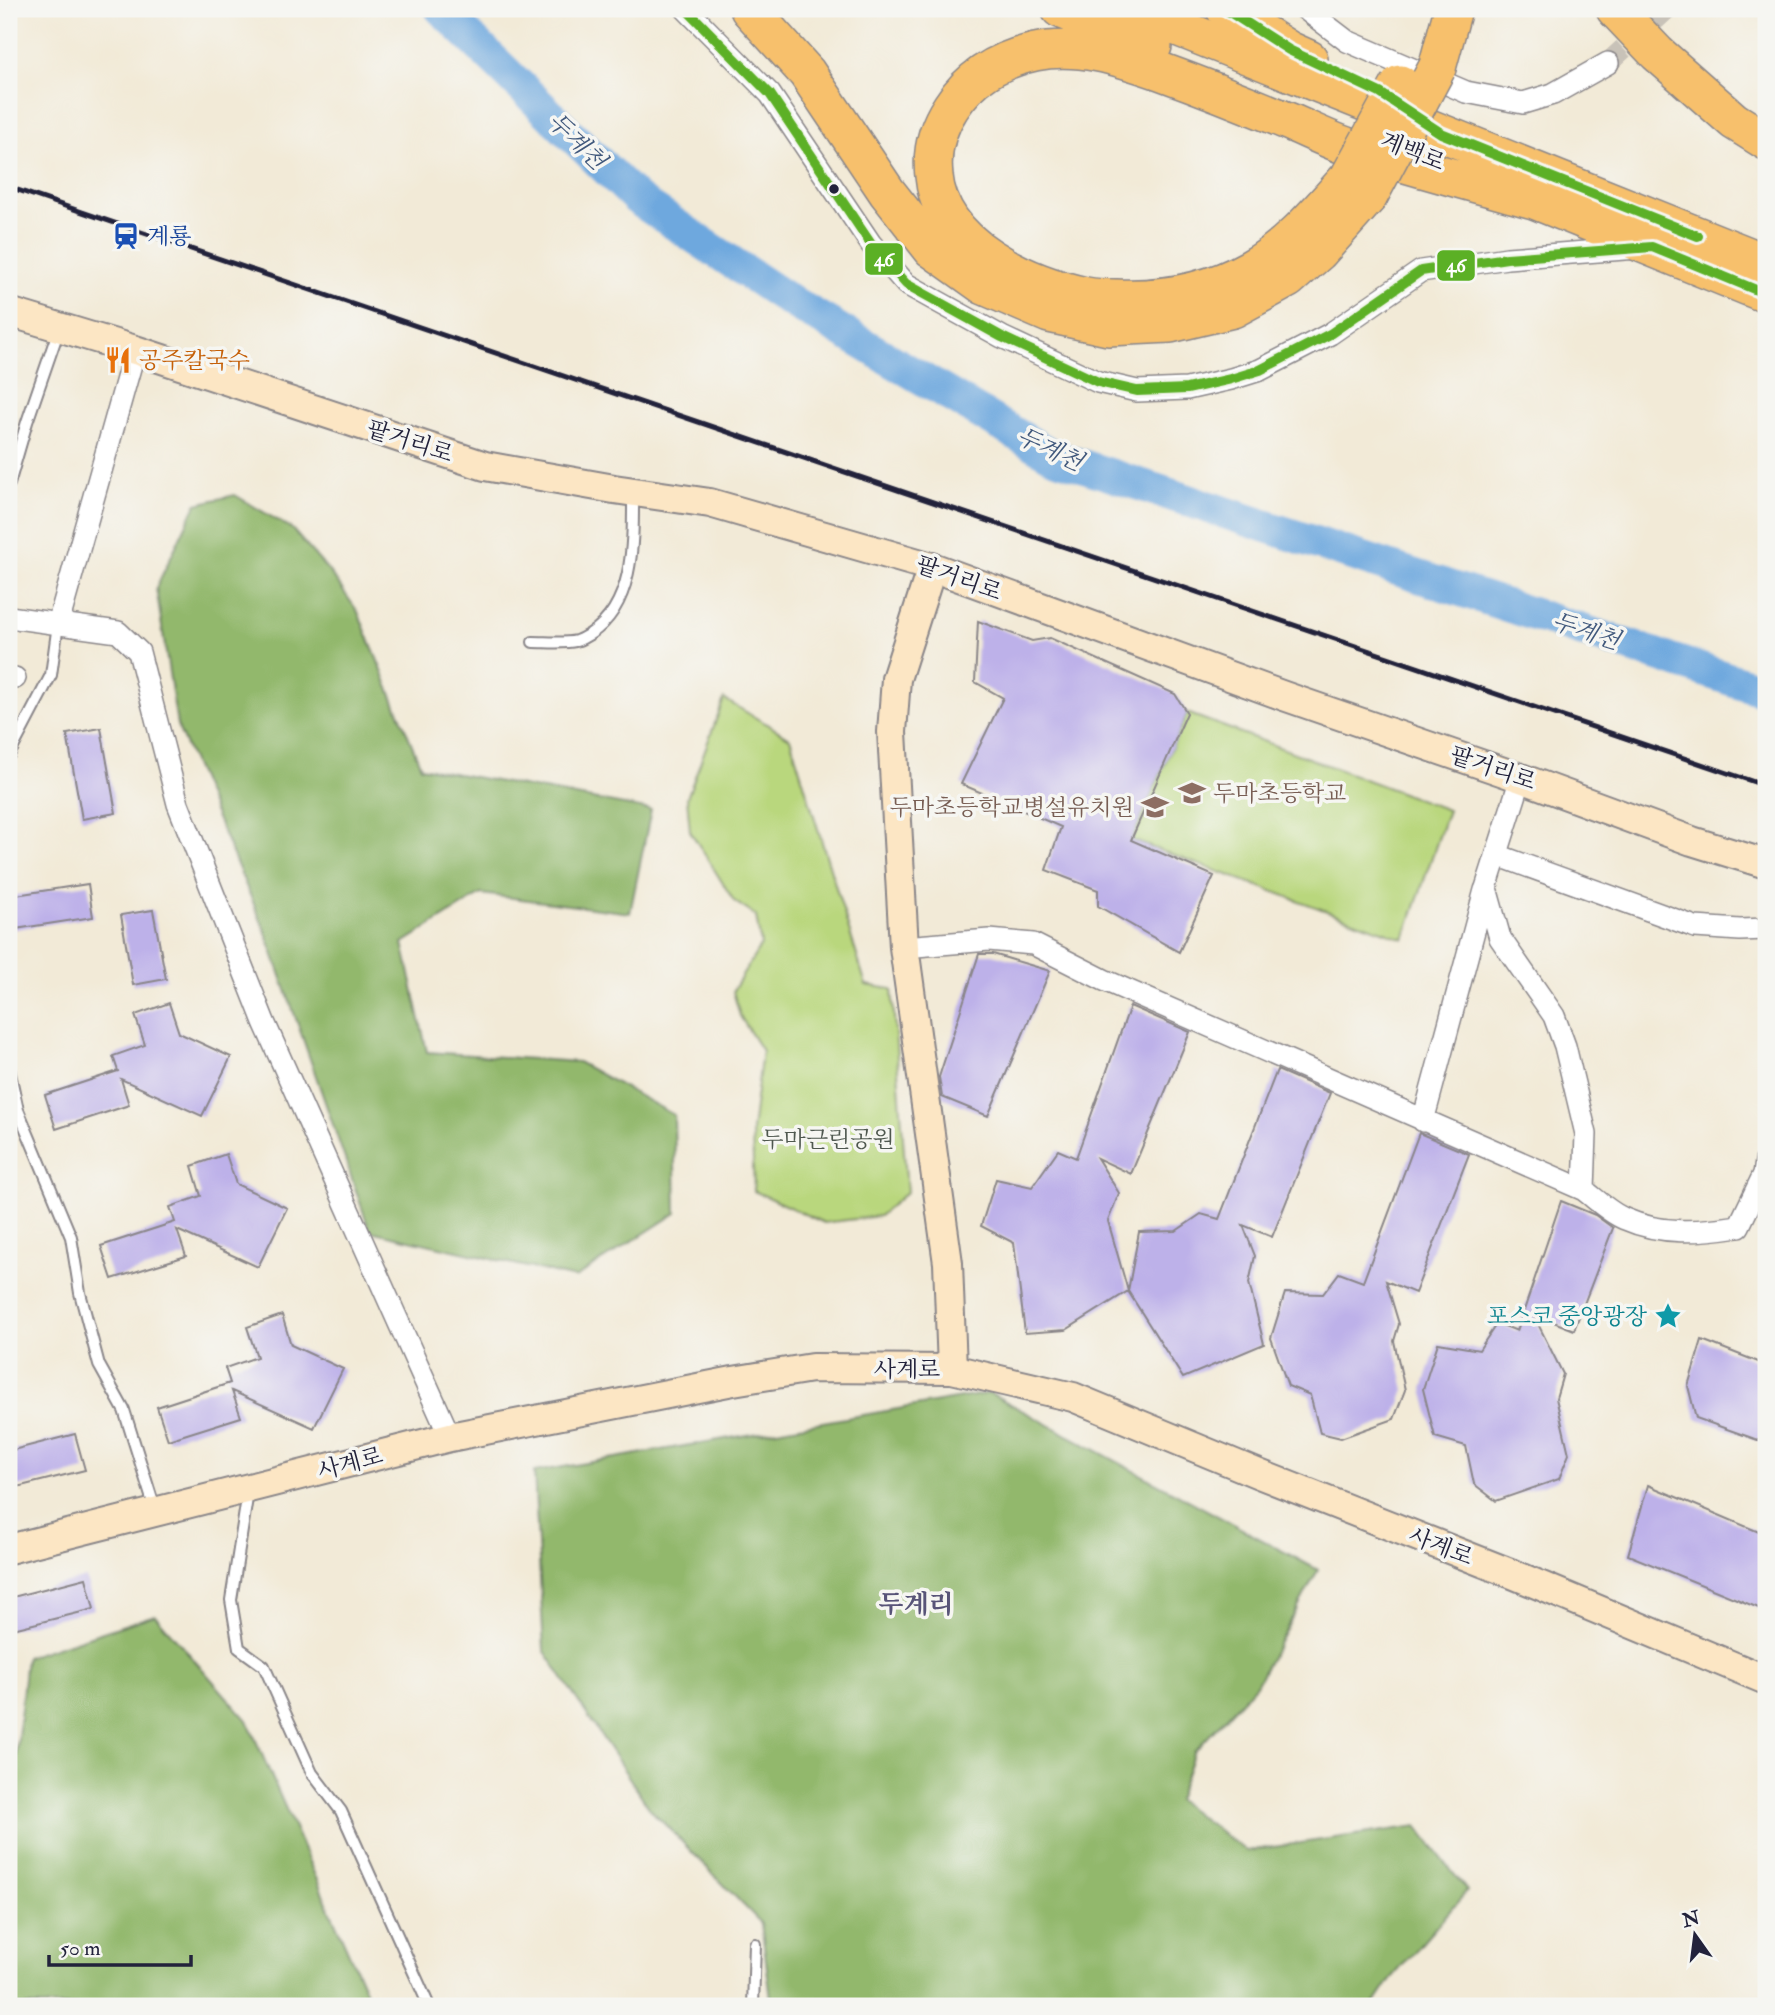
<svg xmlns="http://www.w3.org/2000/svg" width="1775" height="2015" viewBox="0 0 1775 2015" font-family="'IM FELL Double Pica','Noto Serif KR',serif">
<style>
.green{fill:#b9d77d;stroke:#6e7c5c;stroke-width:2}
.forest{fill:#92b86c;stroke:#5a6d54;stroke-width:2}
.lines{fill:none;stroke-linecap:round;stroke-linejoin:round}
.river{stroke:#6ea8de;stroke-width:33}
.building{fill:#bdb1e9}
.street-tunnel{stroke:#c8c2b8;stroke-width:21;stroke-dasharray:21 10;stroke-linecap:butt}
.lane-casing{stroke:#8a8689;stroke-width:14}
.street-casing{stroke:#8a8689;stroke-width:24}
.secondary-casing{stroke:#8a8689;stroke-width:32}
.highway-casing{stroke:#8a8689;stroke-width:40}
.lane{stroke:#fff;stroke-width:10}
.street{stroke:#fff;stroke-width:21}
.secondary{stroke:#fce6c4;stroke-width:28}
.highway{stroke:#f7c06c;stroke-width:37}
.rail{stroke:#22223b;stroke-width:5}
.highway-bridge-casing{stroke:#8a8689;stroke-width:40;stroke-linecap:butt}
.highway-bridge{stroke:#f7c06c;stroke-width:37}
.bus-1-casing{stroke:#f6f6f2;stroke-width:16}
.bus-1{stroke:#5bb025;stroke-width:10}
.bus-dot{fill:#22223b;stroke:#f6f6f2;stroke-width:2.5}
.labels{text-anchor:middle;stroke-width:7;stroke-linejoin:round;paint-order:stroke}
.street-label{font-size:23px;fill:#22223b;stroke:#f6f6f2}
.transit-label{font-size:23px;fill:#164399;stroke:#f6f6f2;text-anchor:start}
.food-label{font-size:23px;fill:#c56008;stroke:#f6f6f2;text-anchor:start}
.education-label{font-size:23px;fill:#785e54;stroke:#f6f6f2;text-anchor:start}
.park-label{font-size:23px;fill:#4f584f;stroke:#f6f6f2}
.culture-label{font-size:23px;fill:#0d838f;stroke:#f6f6f2;text-anchor:end}
.water-label{font-size:24px;font-style:italic;fill:#40587c;stroke:#f6f6f2}
.quarter-label{font-size:26px;font-weight:bold;fill:#585478;stroke:#f6f6f2}
.line-badge{stroke:#f6f6f2;stroke-width:2.5}
.badge-label{font-size:19px;text-anchor:middle;font-weight:bold;fill:#fff}
</style>
<rect width="100%" height="100%" fill="#f6f6f2"/>
<filter id="ink" filterUnits="userSpaceOnUse"><feTurbulence type="fractalNoise" baseFrequency=".0143" numOctaves="2"/><feDisplacementMap in="SourceGraphic" scale="14" xChannelSelector="R" yChannelSelector="G"/><feConvolveMatrix kernelMatrix="1 2 1 2 8 2 1 2 1" color-interpolation-filters="sRGB"/></filter>
<filter id="wash" filterUnits="userSpaceOnUse"><feTurbulence type="fractalNoise" baseFrequency=".00686" numOctaves="4" result="noise"/><feDisplacementMap in="SourceGraphic" scale="28" xChannelSelector="R" yChannelSelector="G"/><feGaussianBlur stdDeviation="1.57" result="paint"/><feColorMatrix in="noise" values="0 0 0 0 0 0 0 0 0 0 0 0 0 0 0 0 0 1.4 0 .05"/><feComposite in="paint" operator="in"/></filter>
<g filter="url(#wash)">
<rect width="100%" height="100%" fill="#f2ead7"/>
<path class="green" d="M724,699L790,738L866,985L892,989L907,1192L879,1216L824,1223L754,1191L752,1131L762,1051L740,1016L733,991L761,945L756,916L734,901L690,831L687,798Z
M1187,713L1448,810L1404,939L1131,840Z"/>
<path class="forest" d="M235,495L292,529L332,575L358,612L421,767L651,810L630,913L481,894L403,943L427,1052L578,1062L674,1115L676,1213L575,1278L370,1231L265,930L177,725L156,588L196,504Z
M990,1393L1318,1570L1256,1685L1194,1752L1177,1800L1246,1851L1417,1826L1467,1891L1391,1979L1373,2006H772L761,1923L650,1809L544,1650L534,1472Z
M155,1615L247,1720L372,2006H9V1829L26,1657Z"/>
<g class="lines">
<path class="river" d="M441,9L637,199L784,297L1053,456L1766,691"/>
</g>
<g id="blocks">
<path class="building" d="M978,621L1032,641L1050,638L1175,694L1187,713L1131,840L1214,876L1179,952L1098,906V890L1046,870L1061,827L961,784L1003,698L975,682Z
M101,728L116,813L82,819L67,734Z
M88,884L93,917L9,930V896Z
M153,910L166,979L133,985L121,915Z
M979,954H993L1050,971L988,1116L942,1097L939,1077Z
M169,1003L179,1033L231,1057L202,1116L121,1079L129,1105L56,1129L45,1095L118,1071L113,1056L145,1045L135,1015Z
M1130,1006L1190,1032L1131,1174L1097,1158L1119,1193L1108,1221L1128,1291L1066,1330L1025,1333L1014,1243L981,1226L996,1179L1032,1187L1058,1150L1076,1158Z
M1277,1070L1330,1093L1272,1237L1243,1225L1255,1256L1249,1283L1264,1344L1183,1378L1128,1291L1139,1232L1176,1231L1201,1214L1219,1219Z
M1419,1133L1469,1154L1415,1293L1386,1281L1399,1324L1394,1341L1405,1390L1394,1419L1341,1438L1320,1433L1310,1395L1288,1386L1271,1338L1285,1293L1323,1294L1339,1273L1363,1282Z
M226,1154L236,1184L287,1208L258,1267L177,1230L186,1256L112,1279L101,1246L175,1222L170,1207L201,1196L192,1166Z
M1561,1201L1595,1215L1613,1228L1574,1330L1533,1314L1563,1374L1556,1398L1569,1454L1559,1479L1496,1501L1474,1484L1466,1446L1435,1437L1423,1389L1438,1343L1479,1350L1497,1323L1517,1331Z
M282,1315L291,1345L343,1369L314,1428L232,1391L241,1417L168,1440L157,1407L230,1383L225,1368L257,1357L247,1327Z
M1702,1340L1766,1365V1443L1696,1418L1688,1386Z
M75,1434L85,1470L9,1489V1451Z
M1648,1485L1766,1535V1611L1628,1555Z
M86,1578L94,1609L9,1630V1598Z"/>
</g>
</g>
<g filter="url(#ink)">
<use href="#blocks" fill-opacity="0" stroke="#8a8689" stroke-width="2"/>
<g class="lines">
<path class="street-tunnel" d="M1608,63L1667,9"/>
<defs>
<path id="lane" d="M9,484L27,422L59,329
M533,642C546,642 563,644 576,641C581,640 586,636 590,634C635,605 633,541 633,494
M9,755L51,675L58,624
M9,1069L18,1110L71,1237L80,1293L99,1365L124,1410L155,1509
M248,1492L231,1600L239,1648L264,1666L312,1773L341,1811L429,2006
M753,2006L755,1944"/>
<path id="street" d="M686,9L770,94L871,244L906,284L1002,337L1098,382L1137,391L1187,389L1231,379L1260,370L1330,334L1421,271L1507,258L1638,248
M1305,9L1347,41L1466,92L1523,103L1553,94L1608,63
M9,617L118,632L139,652L178,804L264,1022L450,1437
M58,624L135,350
M9,677L15,678
M1521,778L1486,888L1500,938L1554,1016L1565,1046L1586,1134L1584,1190
M1497,855L1695,927L1740,930L1766,929
M904,947L989,940L1033,944L1104,980L1584,1190C1597,1200 1610,1213 1625,1219C1661,1235 1700,1232 1739,1226L1764,1174L1766,1161
M1423,1121L1485,890"/>
<path id="secondary" d="M9,312L135,350L485,466L614,489L710,503L932,567L1284,696L1521,778L1692,841L1766,864
M932,567L896,679L892,732L904,947L948,1263L952,1369
M9,1549L450,1437L733,1381L812,1368L952,1369L1073,1397L1259,1474L1515,1575L1766,1680"/>
<path id="highway" d="M749,9L807,73L887,192L932,249L984,286L1049,314L1108,327L1170,324L1233,309L1288,279L1319,252L1369,196
M1060,9L1153,46
M1132,9L1766,263
M1225,9L1289,50L1309,59
M1615,9L1657,53L1734,121L1766,141
M1437,68L1453,9
M1349,177C1319,210 1290,246 1251,268C1209,292 1164,300 1116,298C1107,298 1096,298 1086,296C1026,283 940,245 934,176C931,151 937,128 951,107C971,76 999,60 1035,52C1078,43 1119,57 1160,71C1204,87 1247,104 1290,122C1311,131 1331,141 1352,148C1412,167 1474,183 1534,200
M1512,191L1766,294"/>
</defs>
<use href="#lane" class="lane-casing"/>
<use href="#street" class="street-casing"/>
<use href="#secondary" class="secondary-casing"/>
<use href="#highway" class="highway-casing"/>
<use href="#lane" class="lane"/>
<use href="#street" class="street"/>
<use href="#secondary" class="secondary"/>
<use href="#highway" class="highway"/>
<path class="rail" d="M9,187L1766,786"/>
<defs>
<path id="highway-bridge" d="M1349,177L1400,84
M1369,196L1437,68"/>
</defs>
<use href="#highway-bridge" class="highway-bridge-casing"/>
<use href="#highway-bridge" class="highway-bridge"/>
<defs>
<path id="bus-1" d="M686,9L770,94L871,244L906,284L1002,337L1098,382L1137,391L1187,389L1231,379L1260,370L1330,334L1421,271L1507,258L1652,247L1766,294
M1225,9L1289,50L1380,93L1441,133L1698,236"/>
</defs>
<use href="#bus-1" class="bus-1-casing"/>
<use href="#bus-1" class="bus-1"/>
</g>
</g>
<defs>
<symbol id="station-bare" viewBox="-9 -9 18 18"><path d="M-3-6H3Q5-6 5-4V2Q5 4 3 4L4.5 6H3L1.5 4h-3L-3 6H-4.5L-3 4Q-5 4-5 2V-4Q-5-6-3-6ZM-3.5-4v3h7v-3ZM-3.5 1v1.5H-2V1ZM2 1v1.5H3.5V1Z" fill="#1a4fb4" stroke="#f6f6f2" stroke-width="2.5" paint-order="stroke"/></symbol>
<symbol id="restaurant-bare" viewBox="-9 -9 18 18"><path d="M-5-6h1v4h1v-4h1v4h1v-4h1v5L-1.5 .5V6h-2V.5L-5-1ZM5-6V6H3V1.5H1.5Q1.5-4 5-6Z" fill="#e8710a" stroke="#f6f6f2" stroke-width="2.5" paint-order="stroke"/></symbol>
<symbol id="school-bare" viewBox="-9 -9 18 18"><path d="M0-5L7-2L0 1L-7-2ZM-4 1L0 2.5L4 1V4Q0 6-4 4Z" fill="#8d6e63" stroke="#f6f6f2" stroke-width="2.5" paint-order="stroke"/></symbol>
<symbol id="sight-bare" viewBox="-9 -9 18 18"><path d="M0-6L1.8-2.2L6-1.7L2.9 1.2L3.7 5.4L0 3.3L-3.7 5.4L-2.9 1.2L-6-1.7L-1.8-2.2Z" fill="#0f9aa8" stroke="#f6f6f2" stroke-width="2.5" paint-order="stroke"/></symbol>
</defs>
<g fill-rule="evenodd">
<use href="#station-bare" x="107" y="217" width="38" height="38"/>
<use href="#restaurant-bare" x="99" y="341" width="38" height="38"/>
<use href="#school-bare" x="1173" y="774" width="38" height="38"/>
<use href="#school-bare" x="1136" y="788" width="38" height="38"/>
<use href="#sight-bare" x="1649" y="1297" width="38" height="38"/>
</g>
<circle class="bus-dot" cx="834" cy="189" r="6"/>
<g class="labels">
<g class="street-label">
<text transform="translate(1413 151) rotate(22)" y="8">계백로</text>
<text transform="translate(410 441) rotate(18)" y="8">팥거리로</text>
<text transform="translate(959 578) rotate(20)" y="8">팥거리로</text>
<text transform="translate(1493 768) rotate(19)" y="8">팥거리로</text>
<text x="907" y="1377">사계로</text>
<text transform="translate(350 1463) rotate(-15)" y="8">사계로</text>
<text transform="translate(1441 1546) rotate(21)" y="8">사계로</text>
</g>
<g class="transit-label">
<text x="147" y="244">계룡</text>
</g>
<g class="food-label">
<text x="139" y="368">공주칼국수</text>
</g>
<g class="education-label">
<text x="1213" y="801">두마초등학교</text>
<text x="1134" y="815" text-anchor="end">두마초등학교병설유치원</text>
</g>
<g class="park-label">
<text x="828" y="1147">두마근린공원</text>
</g>
<g class="culture-label">
<text x="1647" y="1324">포스코 중앙광장</text>
</g>
<g class="water-label">
<text transform="translate(577 141) rotate(44)" y="8">두계천</text>
<text transform="translate(1050 449) rotate(25)" y="8">두계천</text>
<text transform="translate(1586 631) rotate(18)" y="8">두계천</text>
</g>
<g class="quarter-label">
<text x="916" y="1613">두계리</text>
</g>
</g>
<g class="line-badge">
<rect x="864" y="242" width="40" height="34" rx="7" fill="#5bb025"/>
<rect x="1436" y="249" width="40" height="33" rx="7" fill="#5bb025"/>
</g>
<g class="badge-label">
<text x="884" y="266">46</text>
<text x="1456" y="272">46</text>
</g>
<rect width="1775" height="2015" fill="none" stroke="#f6f6f2" stroke-width="35"/>
<g transform="translate(1695 1935) rotate(346)" stroke="#f6f6f2" stroke-width="5" paint-order="stroke">
<path d="M0-5L12 26L0 18L-12 26Z" fill="#22223b"/>
<text y="-10" font-size="19" font-weight="bold" text-anchor="middle" fill="#22223b">N</text>
</g>
<path d="M49 1955v10h142v-10" fill="none" stroke="#22223b" stroke-width="3.5"/>
<text x="60" y="1955" font-size="21" fill="#22223b" stroke="#f6f6f2" stroke-width="5" paint-order="stroke">50 m</text>
</svg>
